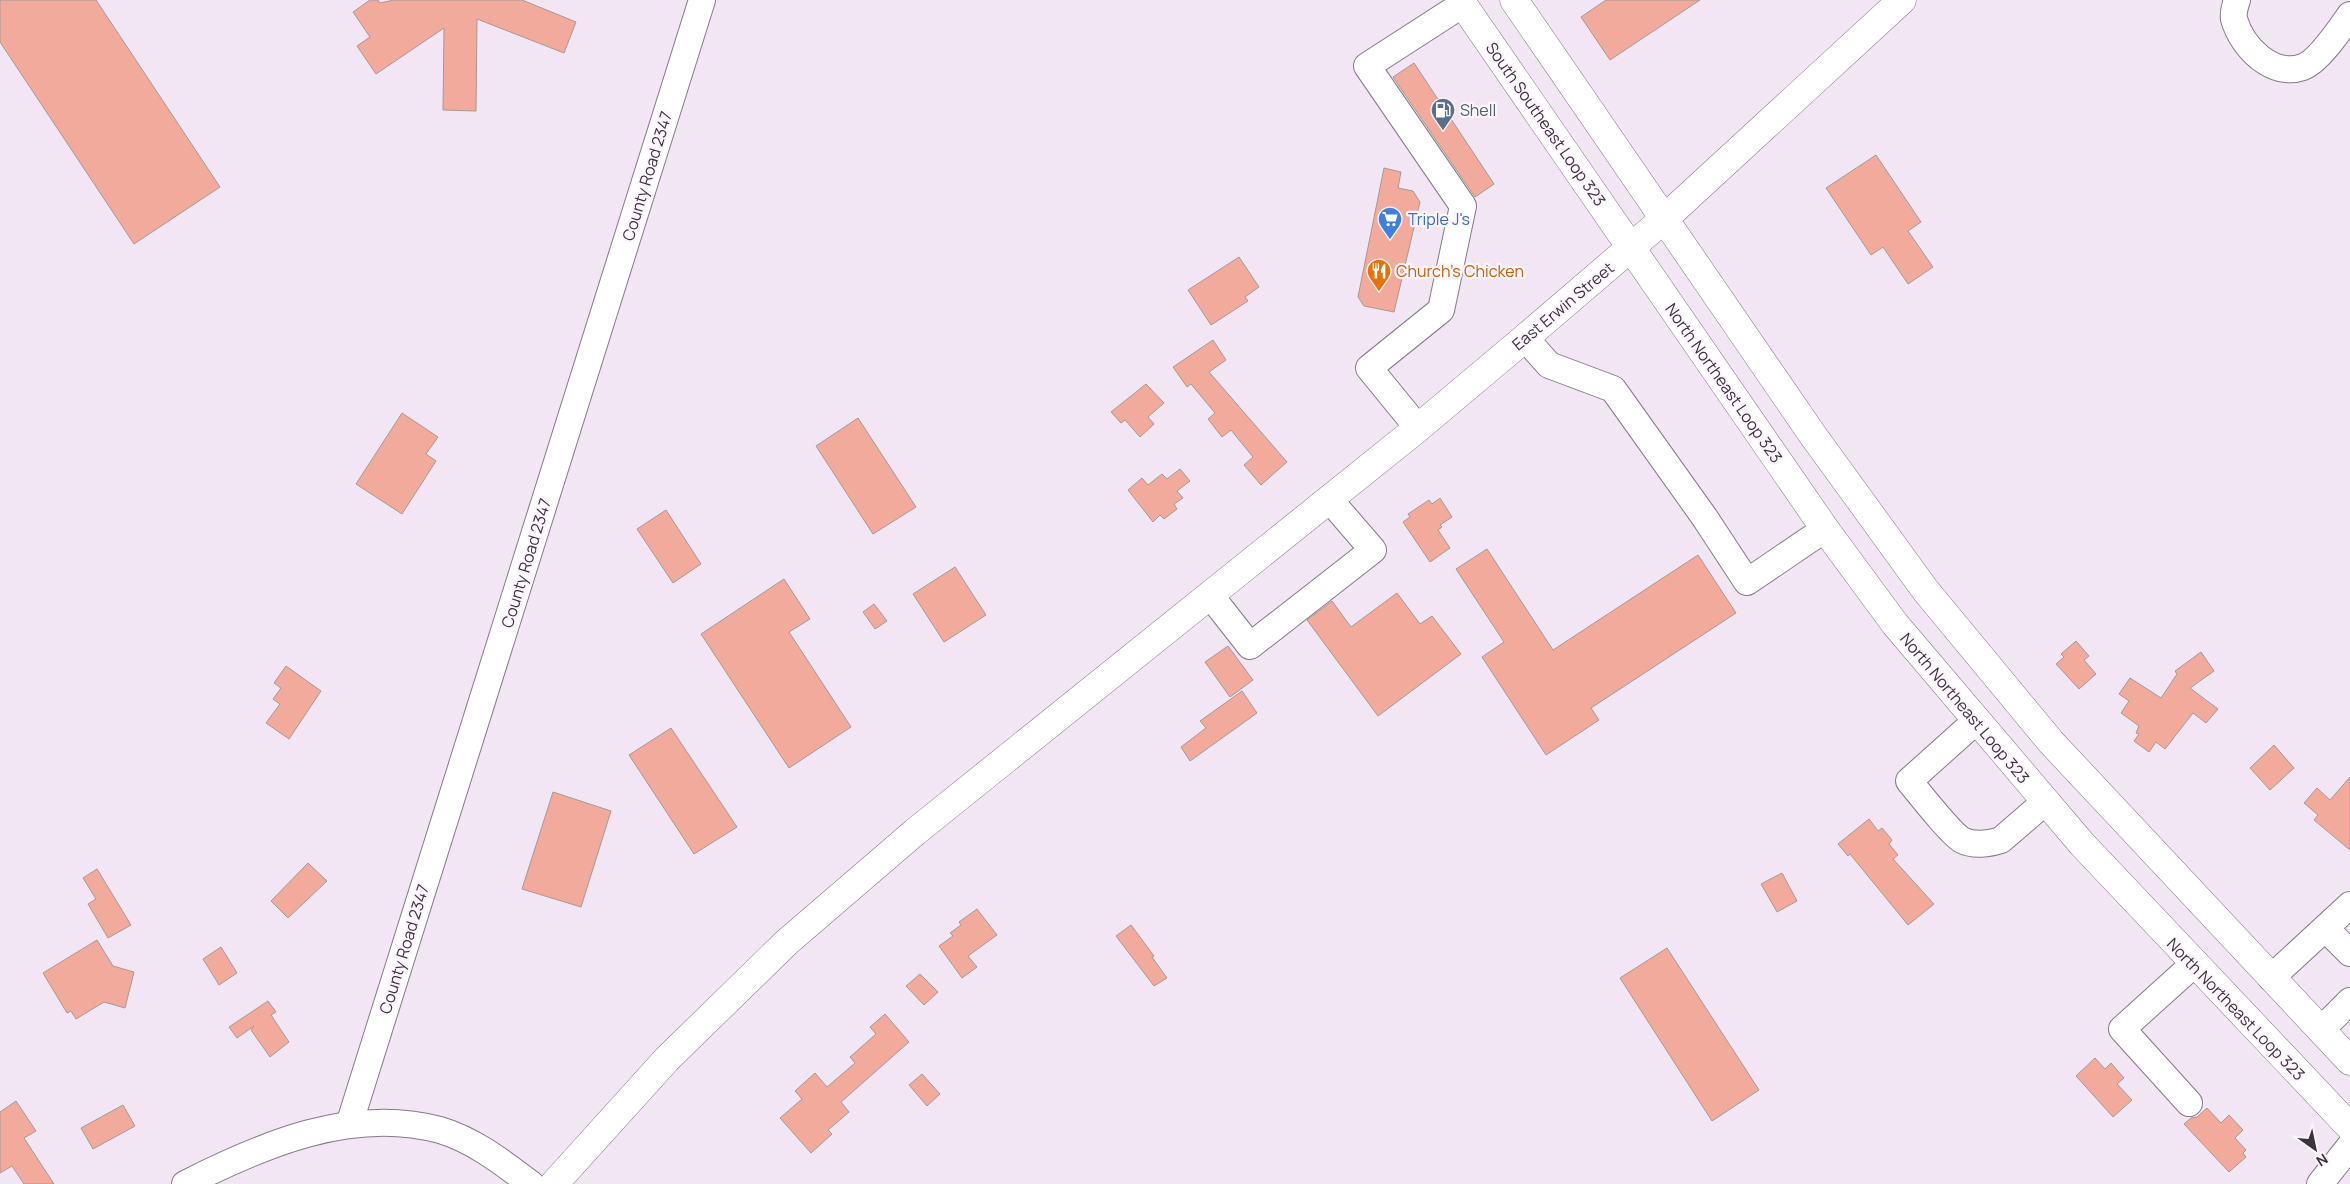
<svg xmlns="http://www.w3.org/2000/svg" width="2350" height="1184" viewBox="0 0 2350 1184" font-family="Manrope,sans-serif">
<style>
.building{fill:#f1aa9c;stroke:#a99793}
.lines{fill:none;stroke-linecap:round;stroke-linejoin:round}
.minor-casing{stroke:#857a87;stroke-width:28}
.major-casing{stroke:#857a87;stroke-width:29}
.highway-casing{stroke:#857a87;stroke-width:29}
.minor{stroke:#fff;stroke-width:26}
.major{stroke:#fff;stroke-width:28}
.highway{stroke:#fff;stroke-width:28}
.labels{text-anchor:middle;stroke-width:4.5;stroke-linejoin:round;paint-order:stroke}
.service-label{font-size:16px;fill:#4e5e75;stroke:#fcf5fd;text-anchor:start}
.street-label{font-size:16px;fill:#39343a;stroke:#fcf5fd}
.shop-label{font-size:16px;fill:#366cbe;stroke:#fcf5fd;text-anchor:start}
.food-label{font-size:16px;fill:#c56008;stroke:#fcf5fd;text-anchor:start}
</style>
<rect width="100%" height="100%" fill="#f2e6f4"/>
<path class="building" d="M0,0H96L220,187L134,244L0,42Z
M370,0H378L380,3L394,0H522L576,22L564,53L477,19L476,111L443,110L444,28L376,74L357,46L370,37L353,12Z
M1606,0H1700L1610,60L1581,17Z
M1414,63L1494,184L1475,197L1393,77Z
M1876,155L1921,222L1908,231L1933,267L1908,284L1883,247L1871,255L1826,188Z
M1384,168L1401,172L1398,188L1413,191L1420,202L1394,312L1364,306L1358,297Z
M1239,257L1259,287L1245,297L1248,301L1211,325L1188,290Z
M1213,340L1226,360L1209,372L1287,462L1261,485L1244,465L1253,457L1231,430L1222,437L1208,419L1215,413L1191,384L1187,387L1173,367Z
M1146,384L1164,403L1148,417L1154,424L1140,437L1125,420L1121,423L1111,412Z
M402,413L438,437L426,454L436,461L402,514L356,484Z
M858,418L916,507L873,534L816,446Z
M1180,469L1190,481L1177,491L1183,498L1174,504L1177,509L1164,519L1160,515L1153,522L1128,490L1142,478L1148,485L1162,474L1167,479Z
M1440,498L1452,517L1440,525L1442,527L1438,530L1450,548L1430,562L1403,522L1410,517L1408,514L1429,500L1432,504Z
M666,510L701,564L673,583L637,529Z
M1487,549L1553,650L1698,555L1736,613L1591,708L1599,720L1546,755L1482,657L1504,642L1456,569Z
M955,567L986,615L944,642L913,594Z
M784,579L810,619L789,632L851,727L789,768L701,634Z
M1397,593L1420,624L1432,616L1461,654L1378,716L1307,620L1332,601L1351,627Z
M874,604L887,621L875,629L863,612Z
M2076,641L2089,656L2084,660L2096,674L2079,689L2056,664L2064,657L2061,654Z
M1228,646L1253,680L1230,697L1205,662Z
M2201,652L2214,671L2190,688L2218,709L2206,723L2193,713L2165,749L2156,742L2149,752L2134,741L2139,734L2136,733L2139,726L2121,713L2129,701L2119,694L2130,678L2161,698L2177,674L2175,671Z
M286,666L321,691L289,739L266,723L280,704L273,699L281,688L274,683Z
M1242,691L1257,713L1190,761L1181,747L1206,728L1200,721Z
M671,728L737,827L694,854L629,755Z
M2274,745L2294,768L2270,790L2250,768Z
M2350,777V850L2314,820L2318,815L2304,803L2317,788L2330,800Z
M553,792L611,811L581,907L522,889Z
M1869,819L1878,831L1882,828L1892,840L1889,844L1898,855L1893,859L1934,904L1908,925L1850,854L1848,856L1838,844Z
M308,863L327,881L288,918L271,901Z
M97,869L131,925L108,938L88,904L96,899L83,878Z
M1782,873L1797,901L1777,912L1761,884Z
M977,909L997,935L968,956L977,967L962,978L939,946L953,936L950,933L961,925L959,922Z
M1131,925L1154,956L1152,957L1167,978L1154,986L1116,936Z
M97,940L113,966L134,972L125,1008L104,1002L76,1019L71,1011L67,1013L43,973Z
M221,947L237,973L219,985L203,959Z
M1667,948L1759,1090L1712,1121L1620,978Z
M920,974L938,992L924,1005L906,986Z
M268,1001L276,1012L271,1015L289,1042L270,1057L251,1030L254,1026L237,1038L229,1027Z
M885,1014L909,1042L841,1102L849,1112L828,1130L832,1134L811,1153L780,1118L802,1099L795,1091L815,1073L827,1087L855,1063L850,1057L876,1034L870,1027Z
M2095,1058L2105,1069L2111,1063L2124,1078L2117,1084L2132,1100L2113,1117L2076,1076Z
M922,1074L940,1094L927,1106L909,1085Z
M16,1101L36,1131L24,1138L54,1184H24L12,1166L0,1173V1112Z
M123,1105L135,1126L93,1149L81,1128Z
M2207,1108L2221,1123L2229,1115L2243,1130L2235,1138L2246,1150L2243,1153L2246,1157L2229,1172L2184,1124L2191,1118L2197,1117Z"/>
<g class="lines">
<defs>
<path id="minor" d="M2237,0C2235,6 2233,14 2234,19C2242,47 2272,78 2303,67C2319,61 2340,29 2350,15
M1525,338L1549,365L1613,389L1705,518L1747,582L1825,529
M1418,428L1369,368L1441,310L1463,206L1367,66L1463,4
M1210,595L1250,646L1373,550L1329,499
M1976,721L1909,781C1919,793 1951,834 1962,840C1973,846 1989,844 2001,840L2045,802
M2325,928L2350,953
M2271,978L2350,905
M2322,1029L2350,1001
M2189,1103L2122,1029L2194,964
M349,1125L702,0
M185,1184C262,1145 352,1106 440,1130C474,1140 503,1163 531,1184
M2320,1184L2350,1146"/>
<path id="major" d="M554,1184L667,1059L787,942L915,832L1418,428L1525,338L1664,219L1902,0"/>
<path id="highway" d="M1460,0L1825,529L1895,624L2082,844L2350,1127
M1514,0L1812,434L1926,591L2051,742L2350,1061"/>
</defs>
<use href="#minor" class="minor-casing"/>
<use href="#major" class="major-casing"/>
<use href="#highway" class="highway-casing"/>
<use href="#minor" class="minor"/>
<use href="#major" class="major"/>
<use href="#highway" class="highway"/>
</g>
<defs>
<symbol id="fuel-pin" viewBox="-11 -11 22 30"><path d="M0 17L-7.5 6A9.5 9.5 0 1 1 7.5 6Z" fill="#5c6f8a" stroke="#fcf5fd"/><path d="M-5.5-6h7V0h2V4h1.3V-2.5L3-4.5l.8-.8L6-3V5H2.5V1h-1V6h-7ZM-4.2-4.7v3.2H.2V-4.7Z" fill="#fff"/></symbol>
<symbol id="supermarket-pin" viewBox="-11 -11 22 30"><path d="M0 17L-7.5 6A9.5 9.5 0 1 1 7.5 6Z" fill="#3f7fe0" stroke="#fcf5fd"/><path d="M-6-5.5h2.5l.6 2H6L4.5 2H-2.5L-4.4-4H-6ZM-1.5 3.2a1.3 1.3 0 1 0 .1 0ZM3 3.2a1.3 1.3 0 1 0 .1 0Z" fill="#fff"/></symbol>
<symbol id="restaurant-pin" viewBox="-11 -11 22 30"><path d="M0 17L-7.5 6A9.5 9.5 0 1 1 7.5 6Z" fill="#e8710a" stroke="#fcf5fd"/><path d="M-5-6h1v4h1v-4h1v4h1v-4h1v5L-1.5 .5V6h-2V.5L-5-1ZM5-6V6H3V1.5H1.5Q1.5-4 5-6Z" fill="#fff"/></symbol>
</defs>
<g fill-rule="evenodd">
<use href="#fuel-pin" x="1429" y="96" width="28" height="38"/>
<use href="#supermarket-pin" x="1376" y="205" width="28" height="38"/>
<use href="#restaurant-pin" x="1365" y="257" width="28" height="38"/>
</g>
<g class="labels">
<g class="service-label">
<text x="1460" y="116">Shell</text>
</g>
<g class="street-label">
<text transform="translate(1546 124) rotate(55)" y="6">South Southeast Loop 323</text>
<text transform="translate(647 176) rotate(-73)" y="6">County Road 2347</text>
<text transform="translate(1563 306) rotate(-40)" y="6">East Erwin Street</text>
<text transform="translate(1724 383) rotate(55)" y="6">North Northeast Loop 323</text>
<text transform="translate(526 563) rotate(-73)" y="6">County Road 2347</text>
<text transform="translate(1965 708) rotate(50)" y="6">North Northeast Loop 323</text>
<text transform="translate(404 949) rotate(-73)" y="6">County Road 2347</text>
<text transform="translate(2236 1009) rotate(46)" y="6">North Northeast Loop 323</text>
</g>
<g class="shop-label">
<text x="1408" y="225">Triple J's</text>
</g>
<g class="food-label">
<text x="1396" y="277">Church's Chicken</text>
</g>
</g>
<g transform="translate(2315 1149) rotate(147)" stroke="#fcf5fd" stroke-width="4" paint-order="stroke">
<path d="M0-4L9 19L0 12L-9 19Z" fill="#39343a"/>
<text y="-8" font-size="14" font-weight="bold" text-anchor="middle" fill="#39343a">N</text>
</g>
</svg>
